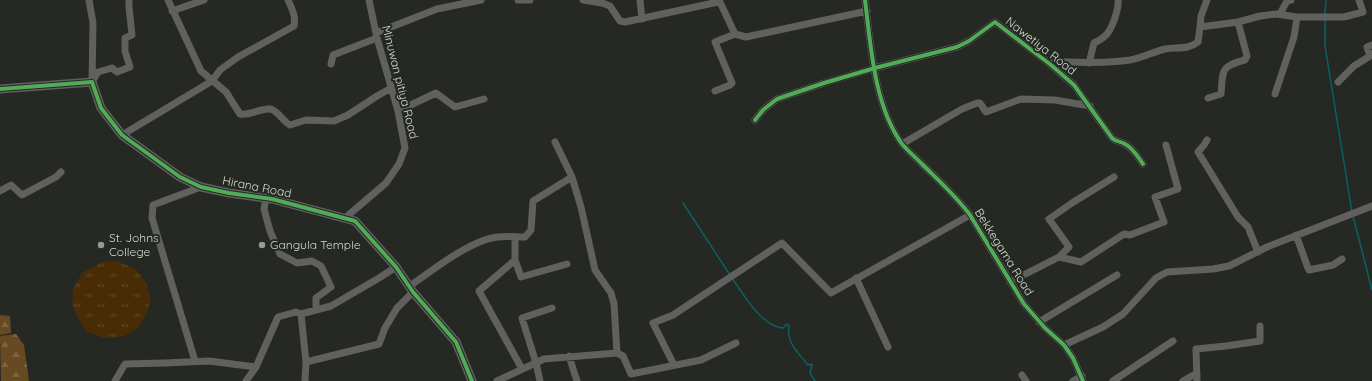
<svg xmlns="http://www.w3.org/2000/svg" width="1372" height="381" viewBox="0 0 1372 381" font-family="Quicksand,sans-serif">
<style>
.grass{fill:url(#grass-tufts)}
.forest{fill:url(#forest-firs)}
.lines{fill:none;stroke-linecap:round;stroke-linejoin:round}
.stream{stroke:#0b6165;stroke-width:1.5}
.street{stroke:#60615e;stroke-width:7}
.secondary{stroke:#60615e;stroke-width:9}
.cycleway-casing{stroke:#242922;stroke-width:6}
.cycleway{stroke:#51ab58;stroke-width:4}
.poi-dot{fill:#979a95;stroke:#242922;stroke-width:1.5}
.labels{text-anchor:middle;stroke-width:4;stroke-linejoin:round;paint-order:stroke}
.street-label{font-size:12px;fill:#d4d7d2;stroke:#242922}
.poi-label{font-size:12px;fill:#d4d7d2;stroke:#242922;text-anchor:start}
</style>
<defs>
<pattern id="grass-tufts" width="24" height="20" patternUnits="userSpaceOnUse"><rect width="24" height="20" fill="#472c06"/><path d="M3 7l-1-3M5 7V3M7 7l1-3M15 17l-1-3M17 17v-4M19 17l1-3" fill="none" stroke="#614a29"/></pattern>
<pattern id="forest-firs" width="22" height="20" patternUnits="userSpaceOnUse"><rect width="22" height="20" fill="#684a22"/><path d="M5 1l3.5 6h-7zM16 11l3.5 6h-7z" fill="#7d6341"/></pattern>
</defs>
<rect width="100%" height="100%" fill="#252823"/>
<path class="grass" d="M117,261L136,269L146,283L151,300L146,315L138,328L122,337L104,338L86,331L77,316L72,305L73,289L82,273L102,262Z"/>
<path class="forest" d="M0,315L10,316L11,333L0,335Z
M16,334L24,345L29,381H1L0,336Z"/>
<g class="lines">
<path class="stream" d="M1325,14L1326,0
M1325,20V46L1352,212
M683,203L730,275
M1353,216L1372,290
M732,278C744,295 761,326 783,328L787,324L789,326C786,343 798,352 808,365L812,364L810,373L815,381"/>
<path class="street" d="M89,0L93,23L92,82
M168,0L201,71L226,92L240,114C250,116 260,108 270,109C278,110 282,121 290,125L306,120L334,121L348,115L377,96L391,88
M518,0H530
M583,0L602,3L610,6L620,21L625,22L718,2
M640,0L642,19
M719,0L735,34
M865,0C871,47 874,105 902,144C908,151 915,157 922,164C938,180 956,196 970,215L1024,304L1045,328L1064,345L1073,358L1083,381
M172,11L204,0
M1280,14L1287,1L1291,0
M1297,17H1344L1363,12L1359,0
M1200,27L1201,16L1207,0
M376,33L437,9L481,0
M1047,61C1074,62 1102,64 1130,60C1142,58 1153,52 1165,49C1177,47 1188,50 1198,42L1200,27L1238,22L1260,16L1276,14L1297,17L1294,37L1275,94
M1089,63L1094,43C1098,41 1102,39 1105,36C1112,30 1119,9 1118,0
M331,64L333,55L377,38
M92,82L98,72L112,68L117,72L130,67L125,51V38L132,35L129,7V0
M1338,82L1354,66L1370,56L1367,47L1372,45
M715,91L730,85L732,83L715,42L735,34L746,37L867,11
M1208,98L1221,94C1223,71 1220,66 1245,60L1247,56L1238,22
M398,111L436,93L455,107L484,99
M755,120L763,110L777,99L824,83L875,68L957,47L969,41L995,22L1051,65L1074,85L1112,138C1116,142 1120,141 1125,144C1133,148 1138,157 1143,164
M122,135L212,81L220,70L238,57L294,26C296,16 292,9 288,0
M1207,140L1204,145L1198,152L1238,217L1248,227L1258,252
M555,142L572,177
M902,144L962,109L977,103H980L986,112L1021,99L1055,100L1090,106
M0,191L11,185L22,195L56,177L61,172
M266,198L264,209L270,231L280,254L297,263L312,261L321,266L331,287L316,298V310
M345,218L386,183L399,164L405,148L398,111L377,38L369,0
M1296,235L1308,268L1309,270L1333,265L1342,259
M515,237V260L521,277L567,264
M1059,257L1069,247L1049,219L1072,203L1114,177
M515,260L479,291L522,369
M856,278L888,347
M1010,282L1059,257L1081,262L1124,234L1130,235L1164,222L1155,197L1178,189L1166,145
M410,286C431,271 472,239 498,237C507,236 516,237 525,237L531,230L533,201L572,177L581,207L595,270L611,293L614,304L617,353
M301,314L331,306L379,278L396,267
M1039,322L1117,275
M1064,345L1103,327L1123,314L1156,278L1167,272L1213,269L1229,266L1267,247L1372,206
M569,356L577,381
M195,361L152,218L153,205L201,187
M674,365L653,323L673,315L782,243L831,293L970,215
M1022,375L1026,381
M115,381L125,364L165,363L209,361L256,367
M246,381L256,367L278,317L296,312L301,314L306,362
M305,381L306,362L379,344L385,328L397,308L413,292
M497,381L544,359L617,353L623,356L631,374L701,360L736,343
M540,381L536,363L522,318L552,308
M1073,381L1082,376
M1113,381L1173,341
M1183,381L1197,373
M1197,381L1196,349L1226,346L1260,341V326"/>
<path class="secondary" d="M0,89L92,82L101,108L122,135L180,177L201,187L229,193L272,199L355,221L396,267L413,292L456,342L472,381"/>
<defs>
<path id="cycleway" d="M865,0C871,47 874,105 902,144C908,151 915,157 922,164C938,180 956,196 970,215L1024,304L1045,328L1064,345L1073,358L1083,381
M0,89L92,82L101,108L122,135L180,177L201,187L229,193L272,199L355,221L396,267L413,292L456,342L472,381
M755,120L763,110L777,99L824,83L875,68L957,47L969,41L995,22L1051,65L1074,85L1112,138C1116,142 1120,141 1125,144C1133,148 1138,157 1143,164"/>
</defs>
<use href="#cycleway" class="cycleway-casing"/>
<use href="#cycleway" class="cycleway"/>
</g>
<g class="poi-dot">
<circle cx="101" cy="245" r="4"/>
<circle cx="262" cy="245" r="4"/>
</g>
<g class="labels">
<g class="street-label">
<text transform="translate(1041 46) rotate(38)" y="4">Nawetiya Road</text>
<text transform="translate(400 82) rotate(76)" y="4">Minuwan pitiya Road</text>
<text transform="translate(257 187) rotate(11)" y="4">Hirana Road</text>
<text transform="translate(1004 252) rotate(58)" y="4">Bekkegama Road</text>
</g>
<g class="poi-label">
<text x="109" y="242">St. Johns<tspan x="109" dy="14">College</tspan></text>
<text x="270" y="249">Gangula Temple</text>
</g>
</g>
</svg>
